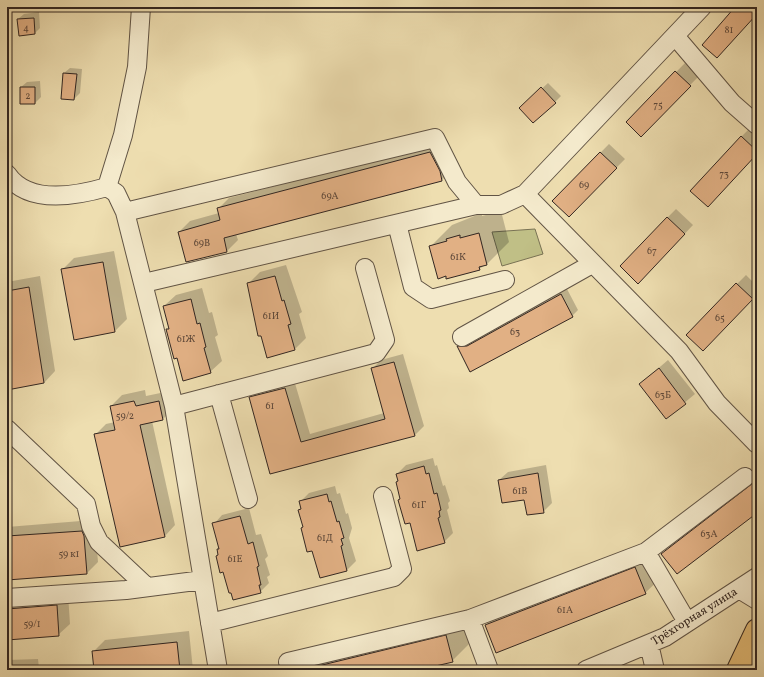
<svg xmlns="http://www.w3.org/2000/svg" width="764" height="677" viewBox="0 0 764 677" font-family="Vollkorn,serif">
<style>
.green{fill:#c0bf86;stroke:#797254}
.shadow{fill:#0003}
.building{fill:#e1b084;stroke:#322621}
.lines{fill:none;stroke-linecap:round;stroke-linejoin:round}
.minor-casing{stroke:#615445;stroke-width:20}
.major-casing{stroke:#322621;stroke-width:24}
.minor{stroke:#f4eacc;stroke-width:18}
.major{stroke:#e7bf78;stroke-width:22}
.labels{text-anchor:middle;stroke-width:3;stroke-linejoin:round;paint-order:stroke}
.number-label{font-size:10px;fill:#5e483a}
.street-label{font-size:12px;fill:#322621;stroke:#f4eacc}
</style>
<rect width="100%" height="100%" fill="#eedeb0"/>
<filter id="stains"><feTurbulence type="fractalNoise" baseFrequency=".005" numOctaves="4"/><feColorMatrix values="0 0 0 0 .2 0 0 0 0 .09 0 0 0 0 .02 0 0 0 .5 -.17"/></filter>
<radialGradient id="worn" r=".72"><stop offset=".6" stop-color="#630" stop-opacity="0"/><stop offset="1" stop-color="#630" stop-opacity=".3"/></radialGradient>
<path class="green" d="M535,229L543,254L502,266L492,232Z"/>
<path class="shadow" d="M39,12L40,28L35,33L18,19L24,14Z
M685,63L699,76L641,135L627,122Z
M70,68L82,69L80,93L74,99L64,73Z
M40,81L41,97L35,103L21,87L27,82Z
M548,83L561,96L555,102L521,108Z
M750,128L757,134V153L741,137Z
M442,142L453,169L442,180L236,234L238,240L227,251L179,232L190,221L219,213L218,209L229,198Z
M609,144L625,159L569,216L553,201Z
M676,209L693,225L647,274L667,218Z
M501,211L509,242L487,264L479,269L430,247L452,225L482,213V216Z
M114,251L127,319L115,331L75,338L62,270L74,258Z
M286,265L302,312L299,314L306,338L294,350L248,284L260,272Z
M746,275L757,286V293L712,341L737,284Z
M40,276L55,371L44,383L7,389V282Z
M202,288L209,313L212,312L218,335L215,337L222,361L210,372L178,357L168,330L170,328L164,306L176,295Z
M567,289L578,310L572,316L471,370L458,346L463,341H474Z
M403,354L424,426L415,435L271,473L250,398L259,389L294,380L310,434L384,413L372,369L381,360Z
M668,360L695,394L666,418L640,384Z
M145,390L146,396L170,391L174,408L163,419L152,421L175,525L165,536L95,435L106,424L115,422L111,406L122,395Z
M433,458L435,466L437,465L443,486L445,485L450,501L448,503L449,508L447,510L453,533L444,542L410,522L401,498L397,474L406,465Z
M546,465L552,503L543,512L499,480L508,472Z
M757,479V512L663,554L671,545Z
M335,486L337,494L340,493L346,514L348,513L352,528L349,538L356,561L347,570L304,526L299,510L302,508L300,502L309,493Z
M249,508L256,535L261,534L268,556L265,559L270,575L267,577L269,583L260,592L219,554L218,549L220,547L214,524L222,515Z
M93,520L95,524L98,562L87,573L7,579V527Z
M652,551L662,577L645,593L486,625L503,608Z
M68,594L70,624L58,635L7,639V599Z
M463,619L469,644L452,661L414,670H291Z
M189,631L193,670H95L93,652L105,640Z
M38,659L39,668L72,666L73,670H7V660Z"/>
<path class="building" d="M735,7H757V14L717,58L702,45Z
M34,18L35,34L19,36L17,19Z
M675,71L691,86L641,137L626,122Z
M63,73L77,74L74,100L61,99Z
M20,87H35V104H20Z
M541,87L556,103L533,123L519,108Z
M741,136L757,151V154L708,207L690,191Z
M430,152L440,171L442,181L224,238L227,252L186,262L178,232L220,220L217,208Z
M600,152L617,168L569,217L552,201Z
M667,217L685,234L638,284L620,266Z
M479,233L487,265L479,267L480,270L446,279V276L438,279L429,246L447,241L446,239L460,235V238Z
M103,262L115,332L74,340L61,269Z
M275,276L282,301L284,300L291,324L288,325L295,350L267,358L261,336H258L247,283Z
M736,283L753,299L703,351L686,335Z
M29,287L44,383L7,390V291Z
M561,294L573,317L470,372L457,346H467Z
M191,299L197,324L200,323L206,347L204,348L211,373L183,381L177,358L174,359L166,329H169L163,306Z
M394,362L415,436L270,474L249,397L285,388L301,442L385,419L371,368Z
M659,368L686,404L666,419L639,384Z
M134,401L136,406L159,401L163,420L140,425L165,537L120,547L94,434L115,430L110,406Z
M424,466L426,474L429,473L434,494L437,493L441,510L439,511L440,517L438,518L445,543L417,551L410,523L405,524L398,500L400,499L396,482L398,481L396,474Z
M538,473L544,513L527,515L524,500L502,503L498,480Z
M757,480V513L677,574L661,554Z
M327,494L329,502L331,501L337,522L339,521L344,538L341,539L343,545L341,546L347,571L320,578L312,551L307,552L301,528L303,527L298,510L301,509L299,501Z
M240,516L248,544L253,542L259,566L257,567L261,585H259L261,593L233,600L231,593H229L223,572L220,573L216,556L218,555L217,549H219L212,523Z
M82,531L84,536L87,574L7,580V536Z
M635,567L646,594L496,653L485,625Z
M57,605L59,636L7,640V609Z
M446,635L453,662L418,670H315L314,667Z
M177,642L180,670H94L92,651Z"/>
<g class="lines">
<defs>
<path id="minor" d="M675,36L732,103L757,125
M7,174C28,205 76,196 107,187
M107,187L116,193L125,212L174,406L218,670
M107,187L123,135L137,67L141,7
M525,194L679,351L717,403L757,444
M125,212L435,138L457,182L476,205H501L525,194L702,7
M397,224L413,287L431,299L505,280
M144,283L476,205
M462,337L592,264
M219,394L248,499
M174,406L376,353L385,340L365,268
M7,429L86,504L91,526L99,542L147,587
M646,552L687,622
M739,589L757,600
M7,598L126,590L203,580
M470,619L646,552L745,477
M210,623L394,577L402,569L383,496
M649,644L655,670
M288,662L470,619L489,670
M586,670L665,637L757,577"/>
<path id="major" d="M738,670L757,630"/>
</defs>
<use href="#minor" class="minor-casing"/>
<use href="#major" class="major-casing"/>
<use href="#minor" class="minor"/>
<use href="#major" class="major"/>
</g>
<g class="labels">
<g class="number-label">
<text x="26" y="31">4</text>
<text x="729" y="33">81</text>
<text x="28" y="99">2</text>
<text x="658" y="108">75</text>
<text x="724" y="177">73</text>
<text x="584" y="188">69</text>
<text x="330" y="199">69А</text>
<text x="202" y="246">69В</text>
<text x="652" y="254">67</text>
<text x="458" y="260">61К</text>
<text x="271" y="319">61И</text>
<text x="720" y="321">65</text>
<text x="515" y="335">63</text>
<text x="186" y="342">61Ж</text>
<text x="663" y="398">63Б</text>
<text x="270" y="409">61</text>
<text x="125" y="419">59/2</text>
<text x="520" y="494">61В</text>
<text x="419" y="508">61Г</text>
<text x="709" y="537">63А</text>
<text x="325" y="541">61Д</text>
<text x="69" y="557">59 к1</text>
<text x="235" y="562">61Е</text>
<text x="565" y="613">61А</text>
<text x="32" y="627">59/1</text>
</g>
<g class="street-label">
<text transform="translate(694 616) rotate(-32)" y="4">Трёхгорная улица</text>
</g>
</g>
<rect width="764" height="677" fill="none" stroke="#eedeb0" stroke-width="24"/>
<rect x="8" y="8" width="748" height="661" fill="none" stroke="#322621" stroke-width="2"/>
<rect x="12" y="12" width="740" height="653" fill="none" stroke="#322621"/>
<rect width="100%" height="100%" filter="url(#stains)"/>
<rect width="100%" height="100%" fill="url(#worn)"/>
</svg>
